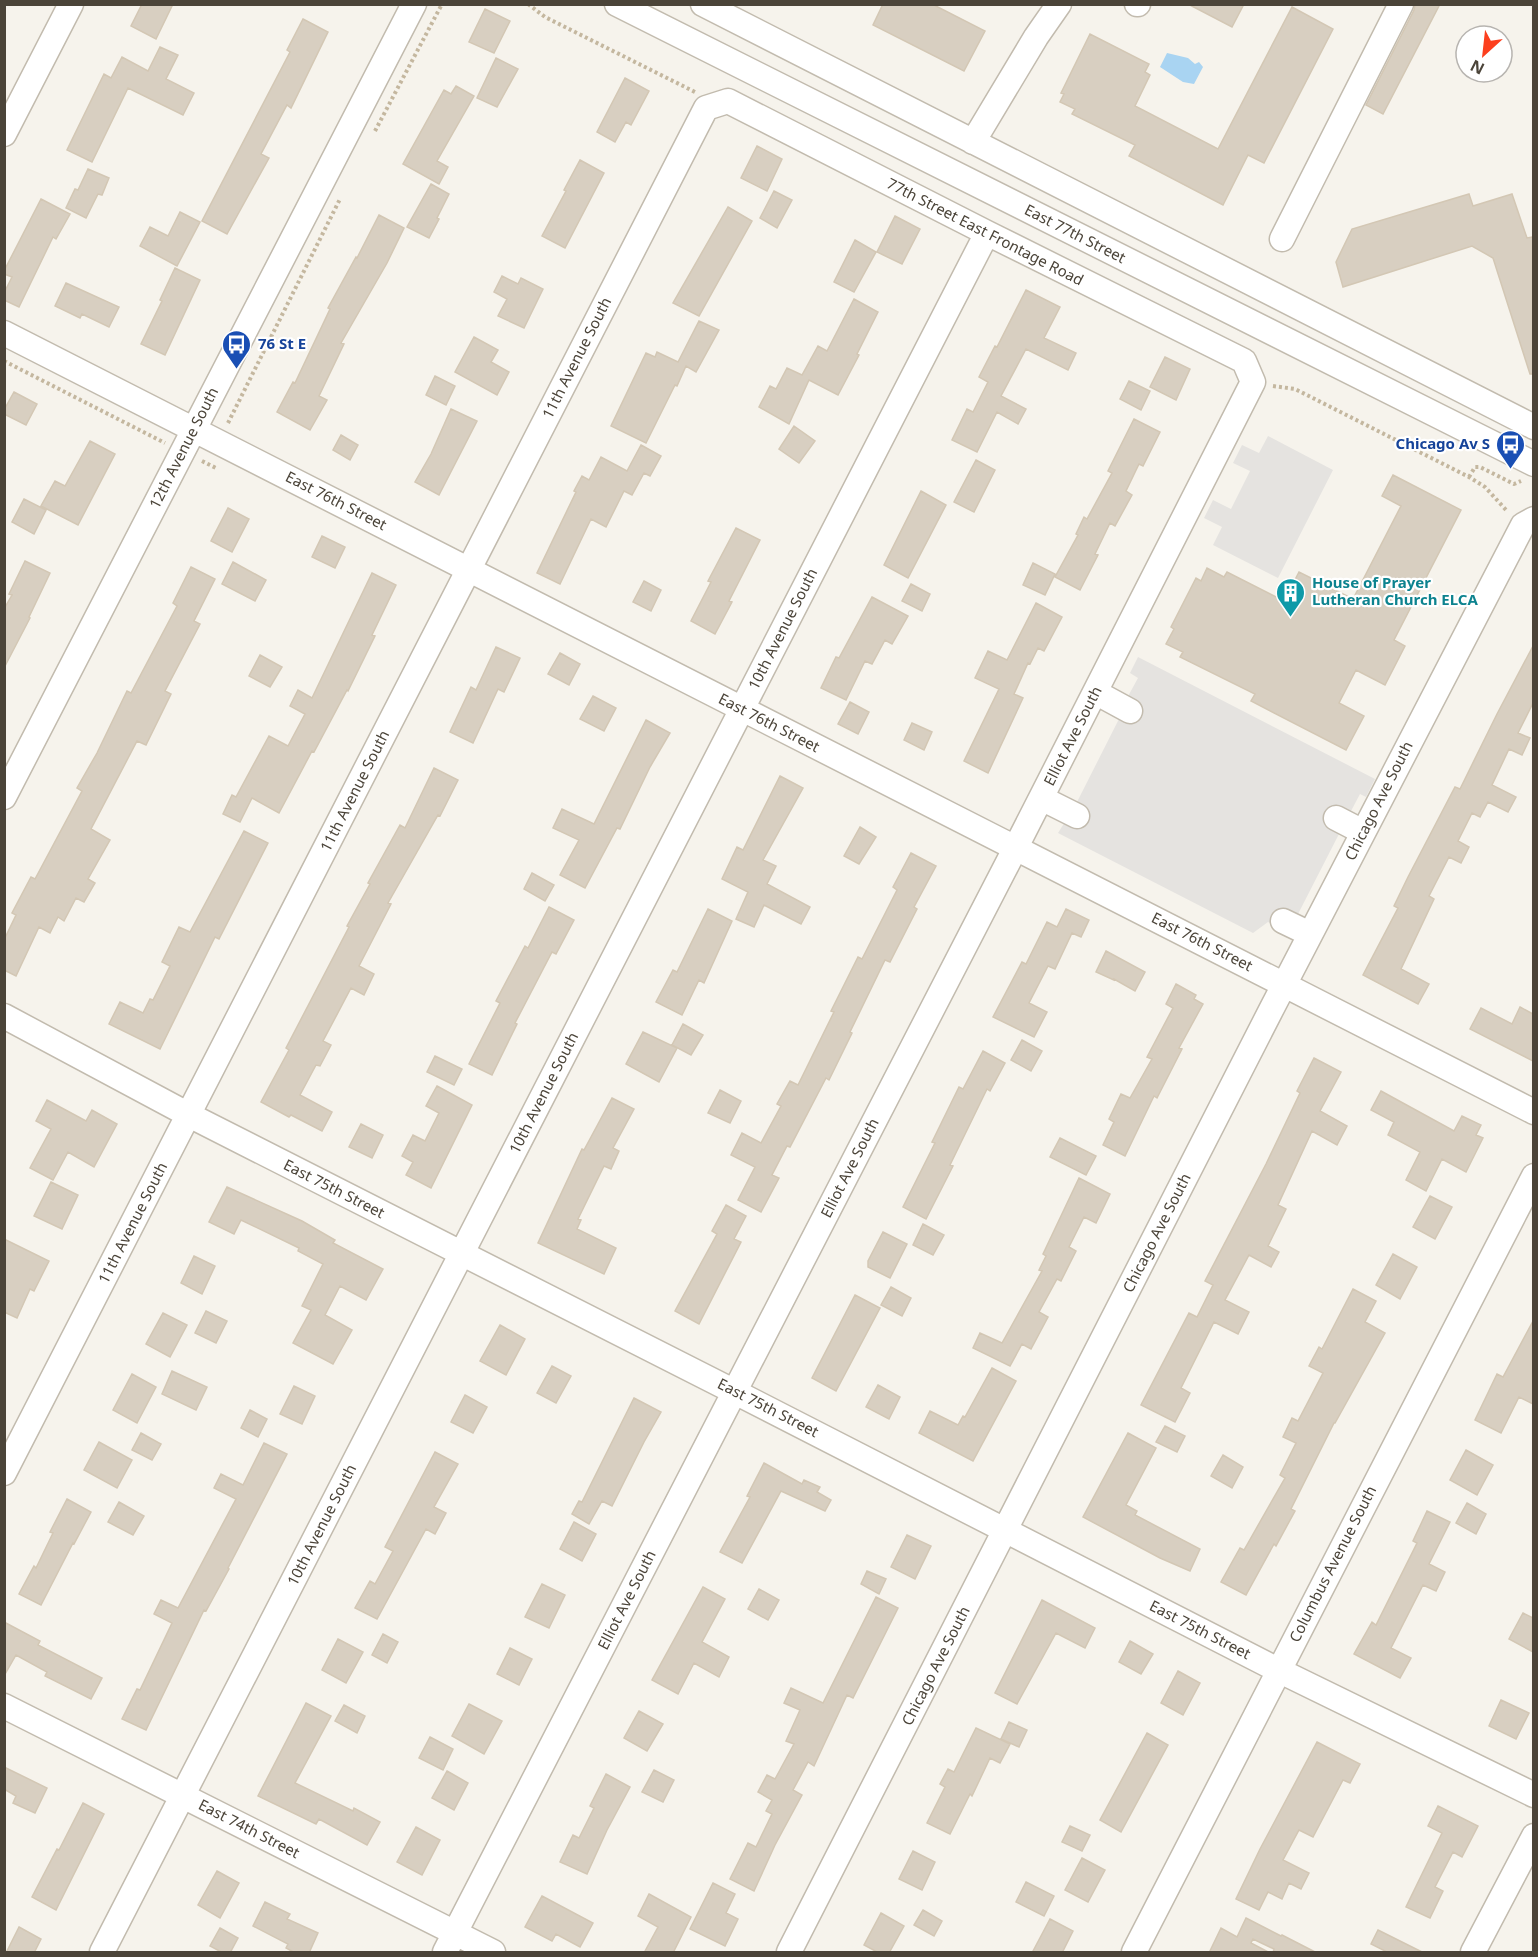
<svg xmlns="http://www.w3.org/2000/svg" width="1538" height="1957" viewBox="0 0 1538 1957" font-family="'Noto Sans',sans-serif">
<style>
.parking{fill:#e5e3e0}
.water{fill:#a9d4f2}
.building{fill:#d8cfc1;stroke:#d3c7b4;stroke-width:1.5}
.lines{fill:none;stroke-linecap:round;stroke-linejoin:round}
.minor-casing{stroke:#c2bbae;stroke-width:27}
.path{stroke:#c4b79f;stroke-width:4;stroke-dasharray:3 3;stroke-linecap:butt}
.minor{stroke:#fff;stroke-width:24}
.labels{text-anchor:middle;stroke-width:4.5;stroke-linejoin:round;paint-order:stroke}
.street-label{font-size:15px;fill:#4b4439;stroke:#fff}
.transit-label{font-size:15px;font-weight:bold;fill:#164399;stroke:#fff;text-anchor:start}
.culture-label{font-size:15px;font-weight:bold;fill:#0d838f;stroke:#fff;text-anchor:start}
</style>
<rect width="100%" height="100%" fill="#f6f3ec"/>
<path class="parking" d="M1268,436L1333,470L1278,578L1213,545L1222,527L1204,518L1213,500L1231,509L1250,471L1233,463L1242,445L1259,453Z
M1138,657L1375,779L1366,797L1360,794L1351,811L1358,815L1348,836L1340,832L1297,916L1296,936L1268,922L1253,933L1058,833L1075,806L1121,715L1126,700L1138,678L1130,673Z"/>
<path class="water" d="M1167,53L1188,58L1195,64L1199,62L1203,67L1194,84L1183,82L1160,67Z"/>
<path class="building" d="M142,4H173L156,39L131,26Z
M883,4H932L985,31L964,71L873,25Z
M1188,4H1244L1232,27Z
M1415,4H1440L1383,114L1366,105L1414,10Z
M1292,7L1333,29L1264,163L1248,155L1223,205L1129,156L1135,145L1072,114L1075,109L1060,102L1064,94L1061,93L1090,34L1149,64L1145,72L1150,75L1135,106L1218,149Z
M485,9L510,21L494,53L469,42Z
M303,19L328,32L291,108L287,105L261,154L269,158L227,234L202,221L290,52L287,50Z
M160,47L178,55L166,79L194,93L183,115L128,88L92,162L67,150L104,74L111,78L122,57L148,71Z
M496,58L518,69L497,107L477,98Z
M625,78L649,91L631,125L626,122L615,142L597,132Z
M456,86L474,96L437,161L448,167L439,184L403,164L444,90L451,94Z
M757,146L782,159L767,191L741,178Z
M580,160L604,173L565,248L542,236L566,191L564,190Z
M88,169L109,178L102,195L98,194L86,218L66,208L75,189L78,190Z
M431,184L449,194L437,218L439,219L429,238L407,227Z
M774,191L792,200L777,228L760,218Z
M1469,194L1473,206L1512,194L1527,238L1533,237V374H1530L1493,258L1472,246L1343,287L1336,262L1352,229Z
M41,199L70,214L56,239L53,237L19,307L4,300V293L12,277L4,274V271Z
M728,207L752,221L699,316L673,303Z
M180,212L200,222L177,266L140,246L150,227L168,236Z
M379,215L404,228L387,263L341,343L344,344L319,396L327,400L310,430L277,412L293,382L295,383L330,309L328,308L356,257L357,258Z
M895,216L920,229L902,264L877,252Z
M855,240L876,252L854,292L834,282Z
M175,268L200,280L165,355L141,344L162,301L160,300Z
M502,276L518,284L521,278L543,289L524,328L498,316L507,299L494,292Z
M66,283L119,307L109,327L82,314L80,318L55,306Z
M1026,290L1060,307L1044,338L1076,353L1068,370L1026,349L1001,396L1026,409L1018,424L997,412L977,452L952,440L967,409L973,412L988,382L979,377L995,346L997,347Z
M854,299L878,312L857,354L859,355L838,395L809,380L789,424L759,407L770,386L776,389L787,368L802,375L818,346L827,351Z
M699,321L719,330L696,372L686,366L677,386L675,385L646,443L611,426L646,353L655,357L657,352L678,362Z
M474,337L498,350L491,362L509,372L497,395L455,372Z
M1165,357L1190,369L1176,400L1150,387Z
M435,376L455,386L446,405L426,395Z
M1129,381L1150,391L1141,410L1120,399Z
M14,392L37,404L26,425L4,414V410Z
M451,409L477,421L439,495L415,482L431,454Z
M1134,419L1160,432L1143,466L1139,464L1126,491L1132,495L1115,526L1110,523L1095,554L1098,555L1080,590L1055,577L1078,535L1076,534L1084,517L1087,519L1112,473L1108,471Z
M794,426L815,441L799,463L779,449Z
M341,435L358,445L350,460L333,450Z
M90,441L115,454L78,525L41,506L55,481L65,486Z
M641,445L661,456L650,476L644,473L632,495L624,491L606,527L591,519L560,584L537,573L576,492L574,491L582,476L589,480L601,457L627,471Z
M976,460L995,470L974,512L954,502Z
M1393,475L1461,510L1394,640L1405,646L1385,685L1356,670L1339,703L1364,716L1346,750L1251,701L1255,694L1180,657L1183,652L1166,644L1174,629L1171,627L1196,578L1201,581L1207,568L1224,577L1227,572L1284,601L1299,572L1353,599L1401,506L1382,496Z
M921,491L946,505L908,578L884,565Z
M24,499L46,510L34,534L12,522Z
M228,508L249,519L232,552L211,541Z
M736,528L760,540L729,601L732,602L715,634L691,621L711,582L708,581Z
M322,536L345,547L335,568L312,557Z
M25,561L50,573L29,617L30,618L4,668V609L12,595L9,594Z
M233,562L266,580L255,601L222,584Z
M1033,563L1055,574L1045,595L1023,585Z
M191,567L215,579L194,621L200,624L165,691L171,694L146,745L137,741L91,829L110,840L88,879L95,883L84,902L76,898L64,921L58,917L50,933L39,927L16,976L4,970V940L16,915L12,913L31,877L35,879L82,791L77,788L97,753L127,691L131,693L177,606L173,603Z
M372,573L396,585L372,635L375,636L348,691L347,690L314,752L312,751L279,813L252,798L240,822L223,814L232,795L236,797L269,736L288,746L305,714L290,706L298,690L312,698Z
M644,581L661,590L651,611L633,602Z
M911,584L930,594L922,611L902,601Z
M872,597L908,616L892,644L885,640L872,664L865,661L846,700L821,688L836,657L839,658Z
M1036,603L1062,617L1044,651L1038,648L1030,664L1028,663L1014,694L1023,698L988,773L964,761L999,689L975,678L988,651L1007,660Z
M1533,646V703L1518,733L1530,738L1522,755L1509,749L1492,785L1516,797L1508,812L1488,802L1480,817L1472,813L1458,841L1469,847L1461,863L1449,857L1429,896L1434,899L1401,969L1429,984L1418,1004L1363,975L1398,908L1394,906L1408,877L1455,787L1460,789L1497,714Z
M496,647L520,658L504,692L498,689L473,743L450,732L471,687L476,690Z
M560,653L580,664L569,685L548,674Z
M260,655L282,667L270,687L249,676Z
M593,696L616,708L604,731L580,719Z
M850,702L869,712L858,734L838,724Z
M646,720L670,733L650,767L620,829L617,828L585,888L560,875L579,840L553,828L562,809L594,824Z
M912,723L932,732L924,750L904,740Z
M434,768L458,780L440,816L438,815L388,903L391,904L359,966L374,974L364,995L351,988L323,1041L331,1045L320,1066L316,1065L300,1095L332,1112L322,1131L291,1115L289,1117L261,1102L289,1050L286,1048L349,927L347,926L370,884L368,883L400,825L405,828Z
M780,776L803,788L763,860L776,866L767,884L810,907L801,924L764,905L754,927L736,919L748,892L722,879L737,847L743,850Z
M860,827L876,837L859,864L844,856Z
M244,831L268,843L219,939L215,937L160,1049L109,1024L120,1002L143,1013L150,999L153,1000L170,966L162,962L179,927L190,932Z
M911,853L936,866L914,907L917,909L890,962L885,960L850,1032L852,1033L829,1080L826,1078L790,1147L787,1146L772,1175L779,1178L761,1212L738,1200L755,1167L731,1155L742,1133L761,1143L781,1106L777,1104L790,1081L798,1085L834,1012L831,1011L858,957L862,959L897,890L893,887Z
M532,873L554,885L545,901L524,889Z
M549,907L574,920L556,954L552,952L515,1023L517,1024L492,1075L469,1064L500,1003L496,1001L525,946L528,948Z
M708,909L732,921L704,983L699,980L682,1015L656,1002L673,970L677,972Z
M1066,909L1089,920L1081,937L1072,933L1055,969L1048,966L1029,1003L1047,1012L1034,1037L993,1017L1022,962L1026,964L1047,922L1057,927Z
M1106,951L1145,972L1135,991L1114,979V980L1096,972Z
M1176,984L1196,995L1194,999L1203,1004L1179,1048L1182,1049L1157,1098L1154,1096L1125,1156L1103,1145L1114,1122L1109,1119L1121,1094L1130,1098L1152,1059L1147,1057L1173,1008L1166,1004Z
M1520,1007L1533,1014V1061L1470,1029L1481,1008L1512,1024Z
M683,1024L703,1035L691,1055L672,1045Z
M643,1032L677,1048L659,1082L626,1064Z
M1022,1040L1042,1051L1031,1071L1011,1060Z
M983,1051L1005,1063L990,1091L987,1089L950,1165L953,1166L926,1219L903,1207L935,1143L932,1142L959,1087L963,1089Z
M435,1056L462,1069L454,1085L427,1072Z
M1314,1058L1341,1072L1320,1111L1347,1126L1337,1145L1312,1131L1278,1205L1286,1209L1268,1246L1279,1252L1271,1267L1249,1255L1225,1300L1249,1312L1238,1334L1214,1322L1181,1388L1190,1393L1175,1422L1141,1405L1189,1313L1197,1317L1213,1285L1205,1281L1266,1164L1300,1093L1297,1091Z
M437,1086L472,1105L431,1188L406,1175L413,1162L402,1156L413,1135L425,1141L439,1113L426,1106Z
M720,1090L741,1101L730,1123L708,1113Z
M1381,1091L1454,1131L1462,1116L1481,1125L1476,1135L1483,1138L1466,1172L1442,1159L1426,1191L1406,1180L1420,1152L1388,1135L1394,1122L1371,1110Z
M612,1098L634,1109L613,1148L619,1151L611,1169L604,1166L578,1219L581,1220L577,1229L616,1248L604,1274L538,1243L582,1149L584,1150Z
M47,1100L86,1121L92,1110L117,1124L94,1167L68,1152L53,1180L30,1168L51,1129L36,1121Z
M361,1124L383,1135L372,1158L349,1147Z
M1060,1138L1096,1156L1086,1175L1050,1157Z
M1079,1178L1110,1194L1096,1223L1084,1217L1069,1247L1076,1251L1061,1281L1057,1279L1039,1312L1048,1317L1031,1349L1022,1344L1010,1366L973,1348L980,1333L1002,1343L1042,1271L1039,1270L1046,1256L1043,1254Z
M51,1182L78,1195L62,1229L34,1216Z
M227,1187L302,1221L335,1240L333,1243L383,1269L366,1300L340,1286L325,1315L352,1330L333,1364L293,1343L311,1310L302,1306L323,1264L298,1251L299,1248L241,1220L234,1234L209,1222Z
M1430,1196L1452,1207L1435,1239L1413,1227Z
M726,1205L746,1216L734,1239L741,1242L699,1324L675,1311L717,1234L712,1231Z
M923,1224L944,1235L933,1255L913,1245Z
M883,1232L907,1244L890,1278L868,1267V1261Z
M4,1239L49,1261L34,1291L30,1289L17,1318L4,1312Z
M1393,1254L1417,1267L1400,1299L1376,1285Z
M194,1256L215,1266L202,1294L181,1283Z
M891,1287L911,1298L902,1316L881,1305Z
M1353,1289L1376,1301L1365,1322L1385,1333L1335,1423H1334L1291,1509L1295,1511L1276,1546L1274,1544L1246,1595L1221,1582L1240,1548L1244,1550L1285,1478L1280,1475L1296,1443L1283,1437L1292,1418L1298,1421L1323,1373L1309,1366L1319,1347L1322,1349Z
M855,1295L880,1308L836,1391L812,1378Z
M206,1311L227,1321L216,1343L195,1333Z
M163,1313L187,1325L170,1357L146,1344Z
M1533,1321V1404L1519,1397L1501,1433L1475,1420L1497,1374L1503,1377Z
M500,1325L525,1339L506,1375L480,1361Z
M552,1366L571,1376L556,1403L537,1393Z
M992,1368L1016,1381L973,1461L919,1433L930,1411L958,1425L963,1416L965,1417Z
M172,1371L207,1387L196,1410L162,1394Z
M132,1374L156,1387L137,1423L113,1410Z
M878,1385L900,1397L889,1419L866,1407Z
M294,1386L315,1396L302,1424L280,1414Z
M465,1395L487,1407L473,1433L451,1422Z
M634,1398L661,1412L644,1442L612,1506L602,1501L589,1524L572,1514L579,1501L582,1502Z
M250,1410L267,1419L258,1437L241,1428Z
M1165,1426L1185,1436L1177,1452L1156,1442Z
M141,1433L161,1444L152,1460L132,1450Z
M1128,1433L1156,1448L1126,1505L1137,1511L1135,1515L1200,1549L1190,1571L1160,1558L1083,1517Z
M99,1442L132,1460L117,1488L84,1470Z
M264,1443L287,1454L228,1568L229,1569L206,1611L204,1610L146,1730L122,1719L137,1689L140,1690L172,1623L154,1614L161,1600L178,1608L236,1499L214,1488L221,1474L243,1485Z
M1466,1450L1493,1465L1477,1495L1450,1480Z
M435,1452L458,1464L434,1507L446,1513L435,1534L426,1529L377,1619L355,1608L370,1581L375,1584L393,1551L385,1547Z
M1223,1455L1243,1467L1232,1488L1211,1476Z
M764,1463L802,1484L804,1480L820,1487L817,1492L831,1500L825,1511L781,1491L742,1563L720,1552L750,1497L747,1496Z
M67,1499L91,1512L74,1544L73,1543L41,1605L19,1594L34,1566L36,1568L53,1533L50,1532Z
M119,1502L144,1516L133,1535L108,1522Z
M1467,1503L1486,1514L1476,1534L1456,1523Z
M1427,1511L1450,1522L1429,1564L1445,1572L1436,1591L1423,1585L1391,1648L1411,1658L1400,1678L1354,1654L1372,1622L1376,1625L1417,1543L1413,1541Z
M574,1522L596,1534L582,1561L560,1549Z
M907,1535L931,1546L915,1579L891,1567Z
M867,1571L886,1579L879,1594L861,1584Z
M542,1584L565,1595L549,1628L525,1617Z
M703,1587L725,1599L702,1642L729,1657L719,1677L694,1663L678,1694L652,1680Z
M759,1589L779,1600L768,1620L748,1609Z
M876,1597L898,1608L853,1698L847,1695L814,1766L808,1762L793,1790L802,1795L775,1845L754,1891L730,1879L748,1843L756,1847L772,1814L766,1811L772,1800L758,1792L767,1775L775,1779L794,1744L786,1741L800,1710L784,1703L791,1688L823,1703Z
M1042,1600L1095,1628L1085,1648L1056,1633L1017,1704L995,1693Z
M1523,1613L1533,1618V1652L1509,1639Z
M4,1622L40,1641L38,1645L102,1678L91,1699L45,1676L47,1672L16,1655L4,1676Z
M383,1634L398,1642L387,1663L372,1655Z
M338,1639L363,1652L346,1683L322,1670Z
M1130,1641L1153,1654L1141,1674L1119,1662Z
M510,1648L532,1659L519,1685L497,1674Z
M1178,1671L1200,1683L1183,1715L1161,1703Z
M1501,1700L1529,1713L1516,1739L1489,1726Z
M306,1703L331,1716L295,1783L353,1811L354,1808L380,1822L367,1845L319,1819L316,1824L258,1796Z
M469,1704L502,1721L484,1754L452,1736Z
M344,1705L365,1716L357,1733L335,1721Z
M639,1711L663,1724L647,1751L624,1738Z
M1009,1722L1027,1730L1019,1747L1001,1739Z
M976,1728L1010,1744L1000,1763L990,1758L972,1796L970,1794L950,1834L927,1823L945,1787L940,1784L948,1769L954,1772Z
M1147,1733L1168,1745L1121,1832L1100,1820Z
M430,1737L453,1749L443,1770L419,1758Z
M1317,1742L1360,1764L1350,1783L1343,1780L1313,1837L1299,1830L1283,1860L1309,1873L1301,1889L1289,1883L1282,1899L1268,1892L1259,1910L1236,1899L1260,1849Z
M4,1767L47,1788L35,1813L13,1803L16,1796L4,1789Z
M654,1770L674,1780L663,1802L642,1792Z
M447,1771L468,1783L454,1810L432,1798Z
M606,1774L630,1787L607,1830L587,1874L560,1862L573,1835L579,1838L594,1808L590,1806Z
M83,1803L104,1814L56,1910L32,1897L57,1849L59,1850Z
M1438,1806L1478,1826L1462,1857L1453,1852L1435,1887L1443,1891L1430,1918L1406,1907L1442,1833L1428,1826Z
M1070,1826L1090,1835L1082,1851L1062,1842Z
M416,1827L440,1840L422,1875L397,1862Z
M913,1851L935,1862L922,1890L899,1879Z
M1082,1858L1105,1870L1088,1902L1065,1890Z
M217,1871L239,1883L220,1918L198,1905Z
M1026,1882L1054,1896L1044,1916L1016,1902Z
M713,1883L735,1894L726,1913L738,1919L725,1946L690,1929Z
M649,1894L691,1917L673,1953H644L658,1927L638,1916Z
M542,1896L593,1923L580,1947L556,1934L552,1941L525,1927Z
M265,1902L290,1914L287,1919L318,1933L309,1953H295L286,1948L288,1944L253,1926Z
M923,1910L942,1921L934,1936L914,1925Z
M881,1913L904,1926L889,1953H879L864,1945Z
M1246,1918L1281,1936L1282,1935L1317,1953H1273L1274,1949L1253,1939L1251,1943L1270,1953H1209L1221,1928L1237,1937Z
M1050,1919L1073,1931L1062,1953H1032Z
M19,1927L41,1939L34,1953H6Z
M220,1928L238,1938L230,1953H223L210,1946Z
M1378,1930L1424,1953H1389L1371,1944Z"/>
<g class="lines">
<defs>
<path id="minor" d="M617,4L1534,464
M703,4L1534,427
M1137,4H1138
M4,134L71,4
M973,142L1036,37L1059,4
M1282,239L1401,4
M4,333L1534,1112
M1095,692L1130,711
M4,797L414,4
M1041,798L1077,816
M1336,818L1363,832
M1283,921L1310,934
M4,1016L189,1115L735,1392L1278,1670L1534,1795
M4,1473L706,108L728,101L987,233L1244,361L1253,382L1016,847L445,1952
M4,1706L493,1952
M102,1952L987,233
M789,1952L1270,1012L1523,525L1534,519
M1134,1952L1534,1176
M1473,1952L1534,1836"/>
</defs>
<use href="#minor" class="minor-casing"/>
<path class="path" d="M528,4L545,17L695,92
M375,131L442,4
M4,361L165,443
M1273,386L1295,389L1469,477L1485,487L1507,511
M228,423L340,199
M202,461L216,468
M1469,477L1475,467H1480L1514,484L1521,481"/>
<use href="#minor" class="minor"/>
</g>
<defs>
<symbol id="bus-pin" viewBox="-11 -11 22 30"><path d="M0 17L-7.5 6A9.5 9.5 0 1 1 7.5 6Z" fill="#1a4fb4" stroke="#fff"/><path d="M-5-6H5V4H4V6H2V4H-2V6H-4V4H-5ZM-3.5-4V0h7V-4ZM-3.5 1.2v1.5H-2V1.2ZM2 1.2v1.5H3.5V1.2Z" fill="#fff"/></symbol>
<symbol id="building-pin" viewBox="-11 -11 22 30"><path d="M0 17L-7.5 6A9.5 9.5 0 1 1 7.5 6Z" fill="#0f9aa8" stroke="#fff"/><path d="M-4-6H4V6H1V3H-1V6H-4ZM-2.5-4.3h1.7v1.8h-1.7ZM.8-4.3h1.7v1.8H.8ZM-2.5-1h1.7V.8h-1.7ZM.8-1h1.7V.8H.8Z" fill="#fff"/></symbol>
</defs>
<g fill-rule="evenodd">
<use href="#bus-pin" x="220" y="328" width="33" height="45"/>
<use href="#bus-pin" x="1494" y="428" width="33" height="45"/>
<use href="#building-pin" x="1274" y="576" width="33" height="45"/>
</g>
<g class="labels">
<g class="street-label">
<text transform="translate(985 232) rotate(27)" y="5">77th Street East Frontage Road</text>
<text transform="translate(1075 234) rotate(27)" y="5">East 77th Street</text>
<text transform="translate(577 358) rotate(-63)" y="5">11th Avenue South</text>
<text transform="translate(184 448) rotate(-63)" y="5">12th Avenue South</text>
<text transform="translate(336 501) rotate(27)" y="5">East 76th Street</text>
<text transform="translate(783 629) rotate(-63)" y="5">10th Avenue South</text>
<text transform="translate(769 723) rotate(27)" y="5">East 76th Street</text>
<text transform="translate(1073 736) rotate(-63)" y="5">Elliot Ave South</text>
<text transform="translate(355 791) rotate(-63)" y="5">11th Avenue South</text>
<text transform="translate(1379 801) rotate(-63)" y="5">Chicago Ave South</text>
<text transform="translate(1202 942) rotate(27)" y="5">East 76th Street</text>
<text transform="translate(544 1093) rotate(-63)" y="5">10th Avenue South</text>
<text transform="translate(850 1168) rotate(-63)" y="5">Elliot Ave South</text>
<text transform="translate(334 1189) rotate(27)" y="5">East 75th Street</text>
<text transform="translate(133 1223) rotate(-63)" y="5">11th Avenue South</text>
<text transform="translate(1157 1233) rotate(-63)" y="5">Chicago Ave South</text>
<text transform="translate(768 1408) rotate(27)" y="5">East 75th Street</text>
<text transform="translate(322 1525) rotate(-63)" y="5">10th Avenue South</text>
<text transform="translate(1333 1564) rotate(-63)" y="5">Columbus Avenue South</text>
<text transform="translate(627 1600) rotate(-63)" y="5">Elliot Ave South</text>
<text transform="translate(1200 1630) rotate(27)" y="5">East 75th Street</text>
<text transform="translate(936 1666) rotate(-63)" y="5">Chicago Ave South</text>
<text transform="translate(249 1829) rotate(27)" y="5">East 74th Street</text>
</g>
<g class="transit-label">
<text x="258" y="349">76 St E</text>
<text x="1490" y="449" text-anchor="end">Chicago Av S</text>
</g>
<g class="culture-label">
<text x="1312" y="588">House of Prayer<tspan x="1312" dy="17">Lutheran Church ELCA</tspan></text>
</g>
</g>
<rect width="1538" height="1957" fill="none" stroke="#4b4439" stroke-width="12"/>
<g transform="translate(1484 54) rotate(207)"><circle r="28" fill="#ffffff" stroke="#b7b4b0" stroke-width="1.5"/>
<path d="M0-4.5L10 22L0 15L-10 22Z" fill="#fc3f1d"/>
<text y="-9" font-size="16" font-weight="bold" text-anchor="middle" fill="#4b4439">N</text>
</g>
</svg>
